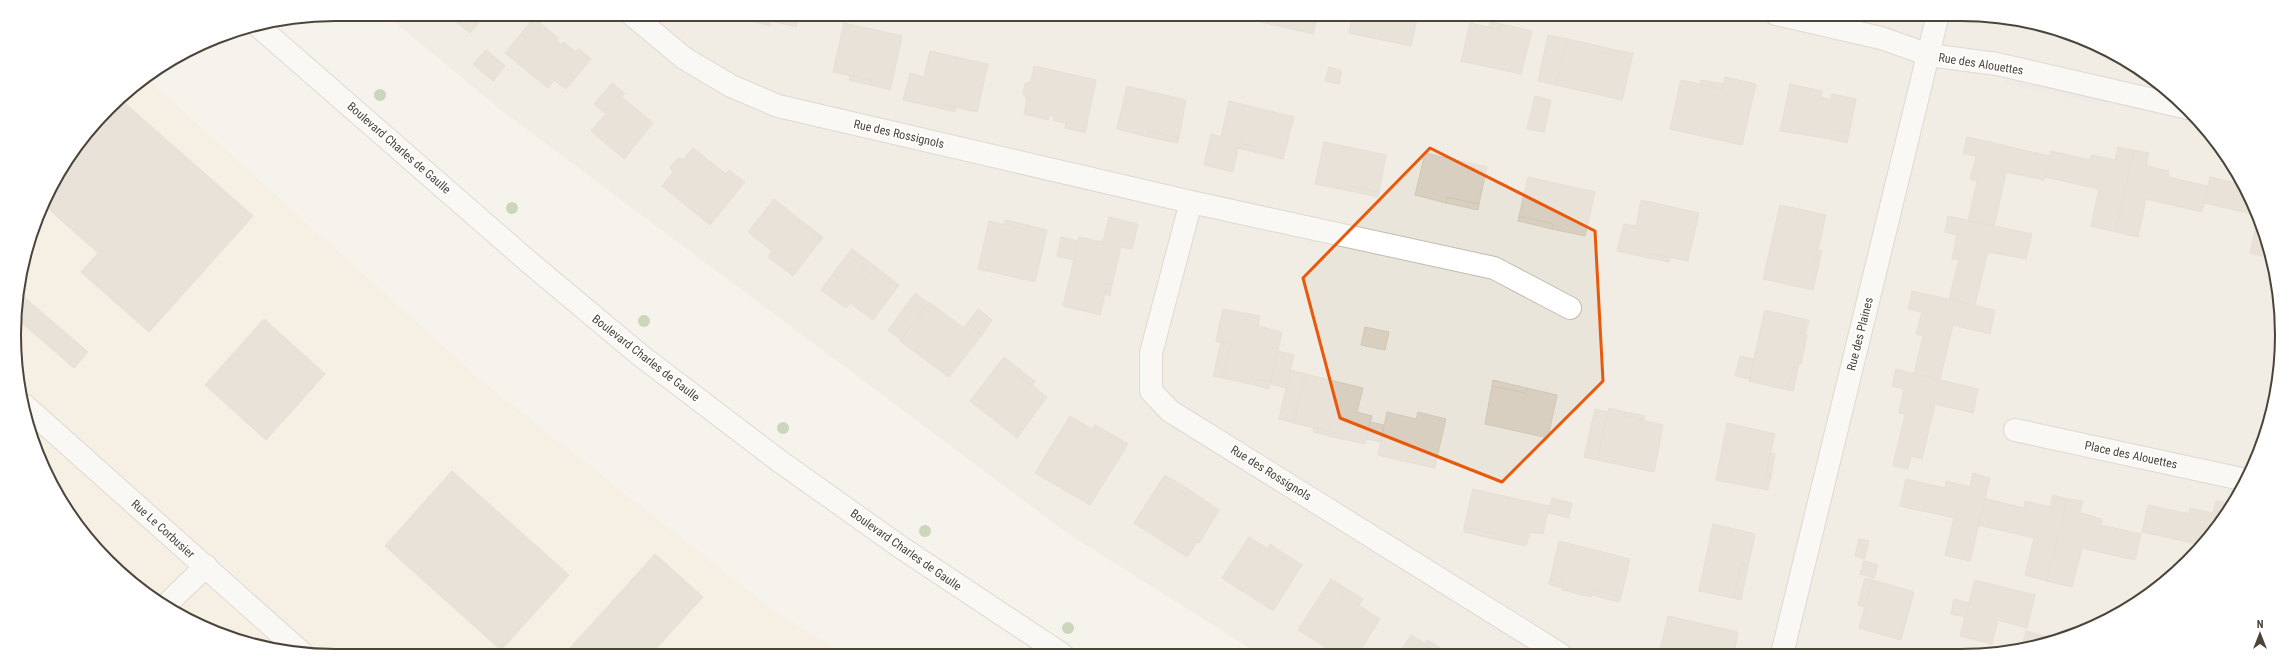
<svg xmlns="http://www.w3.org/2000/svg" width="2296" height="670" viewBox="0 0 2296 670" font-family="'Roboto Condensed',sans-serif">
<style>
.residential{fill:#eae5da}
.commercial{fill:#f7ead8}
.parking{fill:#e5e3e0}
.building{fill:#d8cfc1;stroke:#d3c7b4}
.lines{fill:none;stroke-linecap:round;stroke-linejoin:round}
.minor-casing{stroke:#c2bbae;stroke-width:24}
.minor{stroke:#fff;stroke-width:22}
.tree{fill:#97b381}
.marked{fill:none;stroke:#e8590c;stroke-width:3;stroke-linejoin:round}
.labels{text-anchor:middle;stroke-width:3.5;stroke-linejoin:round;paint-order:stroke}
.street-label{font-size:12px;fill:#4b4439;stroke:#fff}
.rim{fill:none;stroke:#4b4439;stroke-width:2}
</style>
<rect width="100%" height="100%" fill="#f6f3ec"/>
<path class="residential" d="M385,14H1961L2023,20L2084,38L2139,68L2188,108L2228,156L2257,212L2276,272L2282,335L2276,397L2249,477L2188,562L2103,623L2003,653L1259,654L1070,535L501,110Z"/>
<path class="commercial" d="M147,79L484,383L774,611L846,655L335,656L273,650L174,613L123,576L80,530L47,477L25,418L15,314L25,252L47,193L80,139L123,94Z"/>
<path class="parking" d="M2007,77L2109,99L2108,106L2005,84Z
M2186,116L2197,119L2207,131L2183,126Z"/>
<path class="building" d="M447,14H486L470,33Z
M723,14H799L796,27L771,21L770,26Z
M1249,14H1318L1313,34L1248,19Z
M1353,14H1418L1411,46L1349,33Z
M534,18L559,39L557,41L561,45L563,42L576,52L579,49L591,59L566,89L554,80L548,88L505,53Z
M1490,22L1501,24L1500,30L1489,28Z
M844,23L902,36L890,90L871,85L872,80L833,72Z
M1470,23L1500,30L1501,24L1532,31L1521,74L1461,61Z
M1548,35L1567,39L1556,85L1538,81Z
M1567,39L1600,46L1599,52L1609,54L1610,49L1633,53L1622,100L1556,85Z
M1600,46L1610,49L1609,54L1599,52Z
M486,50L505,66L493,81L473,64Z
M930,51L988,64L977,112L937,103L935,107L903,100L910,73L924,77Z
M1034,66L1096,80L1085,133L1065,128L1066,123L1053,120L1054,116L1049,115L1048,120L1024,114L1027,99L1023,94L1025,84L1031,81Z
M1329,67L1342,71L1339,84L1325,81Z
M850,75L872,80L871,85L849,80Z
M1725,77L1756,84L1742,145L1670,129L1681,80L1722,89Z
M1701,80L1723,84L1722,89L1700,84Z
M612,83L625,94L622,97L653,123L624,159L591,131L606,114L594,104Z
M1790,84L1822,91L1821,97L1831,100L1832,94L1856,99L1849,134L1833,131L1831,139L1780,131Z
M1127,86L1186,100L1179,138L1149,131L1148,137L1117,129Z
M1535,96L1551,100L1544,132L1527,129Z
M119,98L253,216L149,332L81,272L98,253L43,204L47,193L80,139Z
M1229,101L1294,117L1283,159L1254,152L1255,147L1239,143L1233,172L1204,165L1211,134L1221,137Z
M937,103L956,107L955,112L935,107Z
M1149,131L1179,138L1177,143L1148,137Z
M1833,131L1849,134L1847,143L1831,139Z
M1967,137L2050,156L2044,180L2006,172L1994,226L1968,221L1977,181L1970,179L1976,156L1963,154Z
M1324,142L1386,155L1379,192L1346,186L1345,190L1315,184Z
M1239,143L1255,147L1254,152L1238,148Z
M2118,147L2134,150L2116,232L2091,226L2099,189L2045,177L2051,151L2090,160L2091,155L2115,160Z
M693,148L726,174L729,170L745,182L710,225L662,186L673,172L670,167L678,158L683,160Z
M2134,150L2149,153L2146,166L2169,171L2168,177L2207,186L2202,212L2146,199L2138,237L2116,232Z
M1425,153L1487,167L1479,204L1447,197L1446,203L1415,195Z
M1528,177L1595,192L1585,236L1552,229L1553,224L1519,216Z
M2210,177L2243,185L2258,215L2204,203Z
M1346,186L1379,192L1378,197L1345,190Z
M1447,197L1479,204L1478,210L1446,203Z
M774,199L799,219L797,222L821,240L793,276L768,257L772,251L748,232Z
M1641,200L1699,213L1688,261L1649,253V258L1617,251L1624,224L1636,226Z
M1780,205L1826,215L1815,262L1819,263L1813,290L1763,279Z
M1519,216L1553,224L1552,229L1518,221Z
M1948,216L2032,234L2026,259L1988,252L1975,305L1949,299L1959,260L1952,259L1957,235L1945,232Z
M2259,216L2271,258L2250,253Z
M1109,217L1138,224L1132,249L1121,247L1112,285L1107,284L1100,315L1063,306L1079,237L1103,242Z
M799,219L823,237L821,240L797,222Z
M1006,220L1028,225V230L1004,224Z
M989,221L1028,230V225L1047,230L1035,282L978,269Z
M1061,237L1078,241L1074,260L1057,256Z
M852,249L877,268L872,274L847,255Z
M1818,250L1822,251L1819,263L1815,262Z
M1649,253L1670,258L1669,262L1649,258Z
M847,255L872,274L877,268L899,285L873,320L850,303L846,308L821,290Z
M1107,283L1112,285L1110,296L1105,294Z
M1912,291L1995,310L1990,334L1953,325L1940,379L1914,374L1923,336L1916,334L1922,312L1908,309Z
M18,292L88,352L74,368L15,317Z
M915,293L928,303L901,340L888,330Z
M929,302L964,328L967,324L982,335L949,377L900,341Z
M978,309L992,320L982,335L967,324Z
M1223,309L1260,316L1258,326L1282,332L1271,382L1257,379L1255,385L1223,378L1231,344L1216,341Z
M1765,310L1804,319L1800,333L1807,335L1801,364L1794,362L1788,390L1749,381Z
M264,319L325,374L266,440L205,385Z
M1804,319L1809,320L1805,334L1800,333Z
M1365,327L1389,332L1385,350L1361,345Z
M1221,342L1231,344L1223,378L1213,376Z
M1277,351L1294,355L1286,388L1270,384L1269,389L1255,385L1257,379L1271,382Z
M1740,356L1754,359L1750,379L1735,376Z
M1004,357L1019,369L1016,373L1047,397L1017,438L970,401Z
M1794,362L1799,363L1793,391L1788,390Z
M1019,369L1035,381L1032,386L1016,373Z
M1896,369L1978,389L1973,413L1935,404L1922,459L1911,456L1908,469L1893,466L1905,414L1899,413L1904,389L1892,386Z
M1290,370L1305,374L1294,423L1279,419Z
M1305,374L1363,388L1357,412L1372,416L1365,444L1333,437L1335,433L1294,423Z
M1493,380L1527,388L1525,393L1492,386Z
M1492,386L1525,393L1527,388L1557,395L1548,438L1485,424Z
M1609,408L1625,412L1624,416L1663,425L1654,472L1597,460Z
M1595,409L1607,412L1597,460L1584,457Z
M1387,412L1416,419L1418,412L1446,419L1436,462L1409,456L1407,462L1378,455Z
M1625,412L1645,416L1644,420L1624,416Z
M1070,416L1110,440L1113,435L1128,444L1090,505L1035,473Z
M1370,422L1384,425L1380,442L1366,439Z
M1727,423L1775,434L1766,474L1771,476L1768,490L1716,480Z
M1095,425L1113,435L1110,440L1092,429Z
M1314,428L1335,433L1333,437L1313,432Z
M1770,453L1775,454L1771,476L1766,474Z
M1409,456L1436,462L1435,468L1407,462Z
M452,471L569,575L501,650L385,546Z
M1973,473L1990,478L1970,561L1945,555L1954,518L1900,506L1906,479L1945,488L1946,481L1970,487Z
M1165,475L1191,491L1187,496L1162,479Z
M1162,479L1187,496L1191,491L1219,510L1199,543L1197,542L1187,557L1134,523Z
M1473,489L1549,506L1543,534L1530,532L1526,546L1495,539L1496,534L1464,527Z
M2053,495L2067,499L2047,581L2025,575L2034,538L1978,525L1984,498L2024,508L2025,501L2050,507Z
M1552,498L1572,503L1569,518L1548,513Z
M2067,499L2083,501L2080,513L2102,519L2101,525L2141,534L2135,560L2082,548L2072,587L2047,581Z
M2216,501L2230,504L2196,551L2197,544L2142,532L2148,505L2189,514L2190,508L2213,513Z
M1713,524L1755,534L1748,566L1741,564L1734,598L1699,591Z
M1464,527L1496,534L1495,539L1464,532Z
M1249,537L1286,560L1288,556L1302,565L1273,611L1222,578Z
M1859,539L1869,541L1864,559L1855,556Z
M1559,541L1630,559L1621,597L1593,590L1591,597L1562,590L1564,583L1550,580Z
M1270,544L1288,556L1286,560L1267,549Z
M655,554L703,597L650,655L563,656Z
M1864,561L1878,565L1874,578L1860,574Z
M1741,564L1748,566L1741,600L1734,598Z
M1865,578L1873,580L1865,607L1858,605Z
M1331,579L1345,588L1341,594L1380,619L1358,654H1337L1298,630Z
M1550,580L1564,583L1563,588L1548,584Z
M1873,580L1914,592L1901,640L1859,628Z
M1975,580L2035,595L2027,628L1998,620L1992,644L1960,636Z
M1345,588L1363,599L1359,605L1341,594Z
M1593,590L1621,597L1619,602L1592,595Z
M1954,599L1969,603L1965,617L1951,614Z
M1668,616L1738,632L1734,654H1659Z
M2026,631L2052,638L2022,647Z
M1411,635L1425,644L1441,654H1399Z
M1427,640L1447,652L1446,654H1441L1425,644Z
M1879,649L1894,653H1878Z"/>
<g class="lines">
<defs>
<path id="minor" d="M631,14L684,58L731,86L778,106L1191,202L1494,268L1570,308
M1776,14L1881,38L1929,55L1997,64L2188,108
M257,25L530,263L640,355L778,460L899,546L1063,655
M1191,202L1151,353V391L1170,411L1560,654
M24,405L302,653
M2015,430L2246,480
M165,606L206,566
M1782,654L1938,14"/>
</defs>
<use href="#minor" class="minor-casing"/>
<use href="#minor" class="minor"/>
</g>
<g class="tree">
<circle cx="380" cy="95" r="6"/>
<circle cx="512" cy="208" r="6"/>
<circle cx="644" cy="321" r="6"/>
<circle cx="783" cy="428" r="6"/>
<circle cx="925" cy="531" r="6"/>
<circle cx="1068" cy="628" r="6"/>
</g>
<path d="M0 0H2296V670H0ZM1430,148L1595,231L1603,381L1502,482L1340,418L1303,278Z" fill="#f6f3ec" fill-opacity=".55" fill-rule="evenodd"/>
<path class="marked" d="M1430,148L1595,231L1603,381L1502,482L1340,418L1303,278Z"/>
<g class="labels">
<g class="street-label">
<text transform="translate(1981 64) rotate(9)" y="4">Rue des Alouettes</text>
<text transform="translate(899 134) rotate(13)" y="4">Rue des Rossignols</text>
<text transform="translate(399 148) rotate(41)" y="4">Boulevard Charles de Gaulle</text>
<text transform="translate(1860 334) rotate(-76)" y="4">Rue des Plaines</text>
<text transform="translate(646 358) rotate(38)" y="4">Boulevard Charles de Gaulle</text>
<text transform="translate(2131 455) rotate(12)" y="4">Place des Alouettes</text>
<text transform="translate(1271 473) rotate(32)" y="4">Rue des Rossignols</text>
<text transform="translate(163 529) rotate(42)" y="4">Rue Le Corbusier</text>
<text transform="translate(906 550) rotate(35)" y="4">Boulevard Charles de Gaulle</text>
</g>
</g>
<path d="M0 0H2296V670H0ZM335 21H1961A314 314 0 0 1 2275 335V335A314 314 0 0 1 1961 649H335A314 314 0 0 1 21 335V335A314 314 0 0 1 335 21Z" fill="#fff" fill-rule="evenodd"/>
<path class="rim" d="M335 21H1961A314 314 0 0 1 2275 335V335A314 314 0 0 1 1961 649H335A314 314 0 0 1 21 335V335A314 314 0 0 1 335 21Z"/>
<g transform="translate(2260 634)" stroke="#ffffff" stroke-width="3" paint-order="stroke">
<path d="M0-3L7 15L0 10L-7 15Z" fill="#4b4439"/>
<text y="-6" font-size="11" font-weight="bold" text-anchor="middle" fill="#4b4439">N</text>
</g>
</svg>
